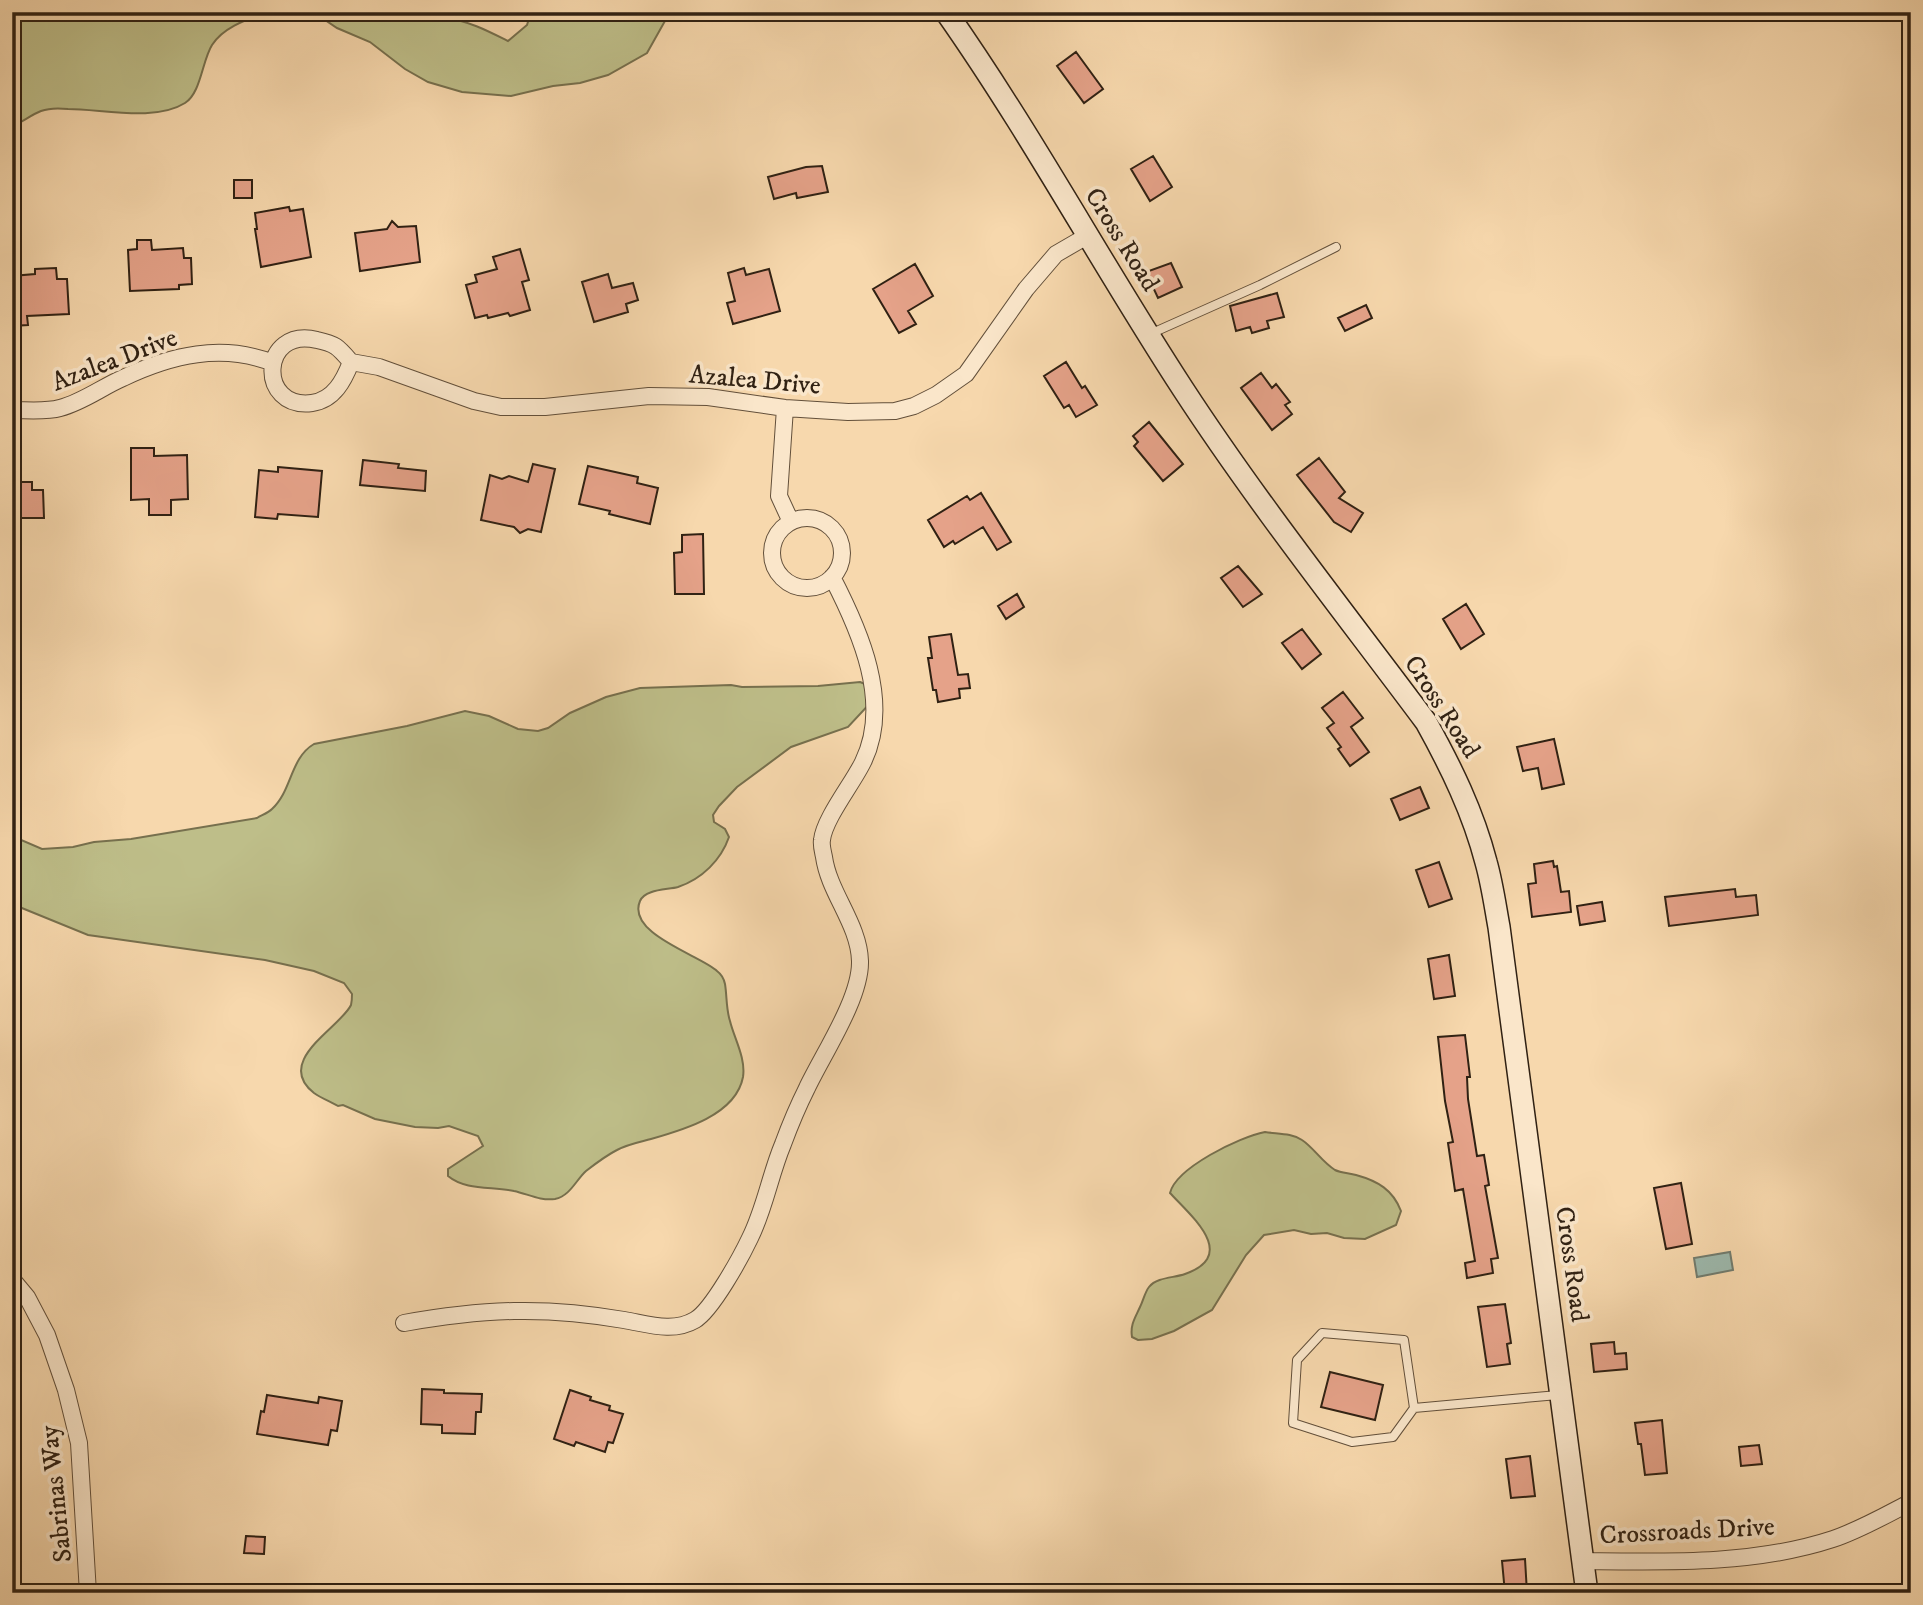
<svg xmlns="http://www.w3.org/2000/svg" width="1923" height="1605" viewBox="0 0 1923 1605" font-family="'IM FELL DW Pica',serif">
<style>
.green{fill:#bebe89;stroke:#77704e;stroke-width:2}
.water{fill:#9db9ad;stroke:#717c6f;stroke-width:2}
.building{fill:#e5a289;stroke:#302113;stroke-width:2}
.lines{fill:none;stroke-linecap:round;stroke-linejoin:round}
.lane-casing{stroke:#624f3a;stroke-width:10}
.street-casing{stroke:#624f3a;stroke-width:18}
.secondary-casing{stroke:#302113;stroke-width:24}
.lane{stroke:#fae6ca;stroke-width:8}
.street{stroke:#fae6ca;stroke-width:16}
.secondary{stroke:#fae6ca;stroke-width:21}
.labels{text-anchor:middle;stroke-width:7;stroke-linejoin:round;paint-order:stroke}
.street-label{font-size:26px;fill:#302113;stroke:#fae6ca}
</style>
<rect width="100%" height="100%" fill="#f7d8ad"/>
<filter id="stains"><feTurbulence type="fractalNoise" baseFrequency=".00286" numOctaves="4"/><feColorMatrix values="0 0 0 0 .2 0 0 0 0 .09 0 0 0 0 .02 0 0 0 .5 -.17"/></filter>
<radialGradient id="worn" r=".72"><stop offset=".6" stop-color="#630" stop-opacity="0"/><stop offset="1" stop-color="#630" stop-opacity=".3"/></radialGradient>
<path class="green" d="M12,12H267C248,19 223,27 212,45C202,61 201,93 185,103C155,122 102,109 68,109C59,108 49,108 41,111C33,114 25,120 17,124L12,121Z
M296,12H402C417,19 430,16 446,18C469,21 488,31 508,41L527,25L531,12H670L647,53L608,75L580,83L553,86L511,96L462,92L428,82L405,69L370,42L337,28L325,20Z
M860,682L875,688L874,699L848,727L791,747L737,787L719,806L713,815L714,822L725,829L729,837C721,860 702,879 678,887C667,890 645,889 640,901C626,934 702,956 717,971C721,974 724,979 725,984C727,996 726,1009 730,1021C734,1038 746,1058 743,1077C736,1115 683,1130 651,1139C640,1142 628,1144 617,1150C607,1155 595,1164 586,1171C576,1180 570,1196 555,1199C540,1201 528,1194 514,1191C493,1186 466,1191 448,1176V1169L483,1146L478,1136L449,1126L438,1128L415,1127L375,1119L343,1105L338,1106C331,1102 321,1098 314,1093C273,1061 341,1027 351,1005C352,1001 352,997 352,994L344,983L314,971L265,960L88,935L12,904V836L42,849L73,847L94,842L131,839L257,818C262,815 268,813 272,809C292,791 290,758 314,744L407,726L465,711L489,716L518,729L538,731L548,728L570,713L606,697L640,688L731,685L742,687L818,686Z
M1265,1132C1277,1134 1292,1133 1302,1140C1314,1148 1322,1162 1335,1170C1341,1173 1349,1173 1356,1175C1378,1181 1393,1190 1401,1211L1396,1225L1365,1239L1344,1238L1327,1233L1311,1234L1294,1230L1264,1235L1246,1255L1212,1310L1174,1331L1152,1339L1138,1340L1132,1337C1130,1325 1135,1318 1140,1307C1143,1301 1145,1292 1149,1287C1157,1277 1174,1278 1185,1274C1239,1255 1191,1216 1170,1193C1176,1168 1239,1137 1265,1132Z"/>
<path class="water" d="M1730,1252L1733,1270L1697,1277L1694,1258Z"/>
<path class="building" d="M1076,52L1103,89L1084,103L1057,66Z
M1153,156L1172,187L1150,201L1131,169Z
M822,166L828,192L797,198L796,193L774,199L768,177L806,167Z
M234,180H252V198H234Z
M289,207L290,211L303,209L311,257L261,267L255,229H257L255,213Z
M392,221L398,227L416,226L420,262L360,271L355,233L387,229Z
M137,240H151L152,250L183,248L184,258H191L192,284L179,285V289L130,291L128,250L137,249Z
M520,249L529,280L522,282L530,310L510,316L508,313L488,318L487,315L475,318L466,285L477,282L475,275L497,269L493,257Z
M1171,263L1182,287L1158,298L1146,272Z
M915,264L933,296L908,311L916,324L899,333L873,289Z
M56,268L57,279H67L69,314L27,316L28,325L12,326V276L35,274V269Z
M744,268L746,275L769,269L780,311L733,324L727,303L735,301L728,273Z
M608,274L612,288L633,283L638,300L626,304L628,312L594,322L582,282Z
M1277,293L1284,317L1267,321L1269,328L1252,333L1250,327L1236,331L1230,306Z
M1366,305L1372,318L1345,331L1338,318Z
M1066,362L1082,388L1085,386L1097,405L1076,417L1069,405L1064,408L1044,376Z
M1261,373L1272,388L1276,384L1290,402L1285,405L1292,414L1272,430L1241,388Z
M1149,422L1183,464L1163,481L1134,446L1138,442L1133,436Z
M131,448H154V456L187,455L188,499L171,500V515H149V499L131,500Z
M1319,458L1345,492L1339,498L1363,513L1351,532L1334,522L1297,475Z
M363,460L399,464L398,468L426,471L425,491L360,485Z
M533,464L555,469L541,532L528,529L520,533L514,527L481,520L490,475L502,479L509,476L528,482Z
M588,466L638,477L637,483L658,488L650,524L609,514L610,511L579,504Z
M278,467L322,471L318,517L278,514L277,519L255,517L259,470L278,472Z
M12,482H32V490H43L44,518H12Z
M981,493L1011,542L997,550L983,527L955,544L953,541L944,547L928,520L967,496L970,500Z
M703,534L704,594H675L674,553L682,552V535Z
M1238,566L1262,594L1243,607L1221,578Z
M1017,594L1024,607L1006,619L998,606Z
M1466,604L1484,634L1461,649L1443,619Z
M1302,629L1321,654L1302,669L1282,643Z
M951,634L958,675L968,674L970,688L959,689L960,698L938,702L936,690H933L928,658H932L929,637Z
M1343,692L1363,718L1351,727L1369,752L1350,766L1338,749L1341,747L1327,728L1334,723L1322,708Z
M1554,739L1564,784L1542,789L1538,768L1523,771L1517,747Z
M1420,787L1429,808L1400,820L1391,799Z
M1553,861L1554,867L1557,866L1561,892L1569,891L1571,912L1532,917L1528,884L1536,883L1534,864Z
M1439,862L1452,899L1429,907L1416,870Z
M1735,889L1736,897L1756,895L1758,915L1669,926L1665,897Z
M1602,902L1605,921L1580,925L1577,906Z
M1449,955L1455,996L1434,999L1428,959Z
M1465,1035L1470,1077H1467L1468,1099L1477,1156L1484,1155L1489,1185L1485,1186L1498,1258L1491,1259L1493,1273L1467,1278L1465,1263L1475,1261L1463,1189L1455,1191L1448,1143L1453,1142L1445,1101L1438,1037Z
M1681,1183L1692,1244L1666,1249L1654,1188Z
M1505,1304L1511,1343L1507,1344L1510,1364L1487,1367L1478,1307Z
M1614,1342L1615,1354L1626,1353L1627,1369L1594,1372L1591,1344Z
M1330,1372L1383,1385L1375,1420L1321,1407Z
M422,1389L444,1390V1393L482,1394L481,1412H476L475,1434L442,1433V1425L421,1424Z
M570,1390L591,1397L590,1400L610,1406L609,1410L623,1414L613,1443L608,1442L605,1452L576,1442L574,1446L554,1439Z
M267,1395L318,1403L319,1397L342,1401L337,1431L331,1430L328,1445L257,1434L261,1411L264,1412Z
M1662,1420L1667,1473L1645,1475L1641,1444H1638L1635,1423Z
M1759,1445L1762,1464L1741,1466L1739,1447Z
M1530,1456L1535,1496L1511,1498L1506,1459Z
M246,1536L265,1537L264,1554L244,1553Z
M1525,1559L1527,1593H1505L1502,1561Z"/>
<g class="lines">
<defs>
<path id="lane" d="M1150,334L1260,285L1336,247
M1414,1408L1404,1340L1322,1333L1297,1360L1293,1423L1352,1442L1393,1437L1414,1408L1558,1395"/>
<path id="street" d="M351,362C344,380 334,400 312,403C257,410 260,326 317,340C336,344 338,347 351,362L379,367L474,401L501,407H545L649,396L708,397L785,408L848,412L895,411L914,406L936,395L966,374L1026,289L1056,254L1087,236
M785,408L779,496L791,522
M12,410C27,410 46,412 60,408C83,402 102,387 123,378C171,355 222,343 273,363
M772 553a35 35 0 1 1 70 0a35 35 0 1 1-70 0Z
M12,1279L27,1297L47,1335L66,1390L79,1443L88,1593
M404,1323C483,1309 545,1306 624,1320C648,1324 673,1333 695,1320C712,1310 741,1257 750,1238C765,1208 770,1175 783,1144C790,1125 798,1106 807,1088C823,1054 861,998 860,961C859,924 829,893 824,857C823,852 821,845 822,840C824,819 853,783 863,762C892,703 860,631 832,577
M1584,1561C1666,1562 1754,1565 1833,1539C1860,1530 1886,1515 1911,1502"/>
<path id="secondary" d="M946,12C1031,133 1102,265 1183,389C1258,504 1344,612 1426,722C1451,767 1473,812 1486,862C1492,883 1495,905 1499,927L1587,1593"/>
</defs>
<use href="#lane" class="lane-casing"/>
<use href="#street" class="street-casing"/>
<use href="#secondary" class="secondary-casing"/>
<use href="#lane" class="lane"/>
<use href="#street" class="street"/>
<use href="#secondary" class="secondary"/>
</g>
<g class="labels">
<g class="street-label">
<text transform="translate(1123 239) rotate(58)" y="9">Cross Road</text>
<text transform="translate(114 359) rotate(-21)" y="9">Azalea Drive</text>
<text transform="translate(755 379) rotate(5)" y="9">Azalea Drive</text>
<text transform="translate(1443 706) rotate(57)" y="9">Cross Road</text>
<text transform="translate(1573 1264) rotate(82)" y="9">Cross Road</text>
<text transform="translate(55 1494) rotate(-96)" y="9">Sabrinas Way</text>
<text transform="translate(1687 1530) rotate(-3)" y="9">Crossroads Drive</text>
</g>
</g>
<rect width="1923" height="1605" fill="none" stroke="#f7d8ad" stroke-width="42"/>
<rect x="14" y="14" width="1895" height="1577" fill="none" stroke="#302113" stroke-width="3.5"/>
<rect x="21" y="21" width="1881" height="1563" fill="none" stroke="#302113" stroke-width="2"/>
<rect width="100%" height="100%" filter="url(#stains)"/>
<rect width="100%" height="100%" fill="url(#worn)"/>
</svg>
